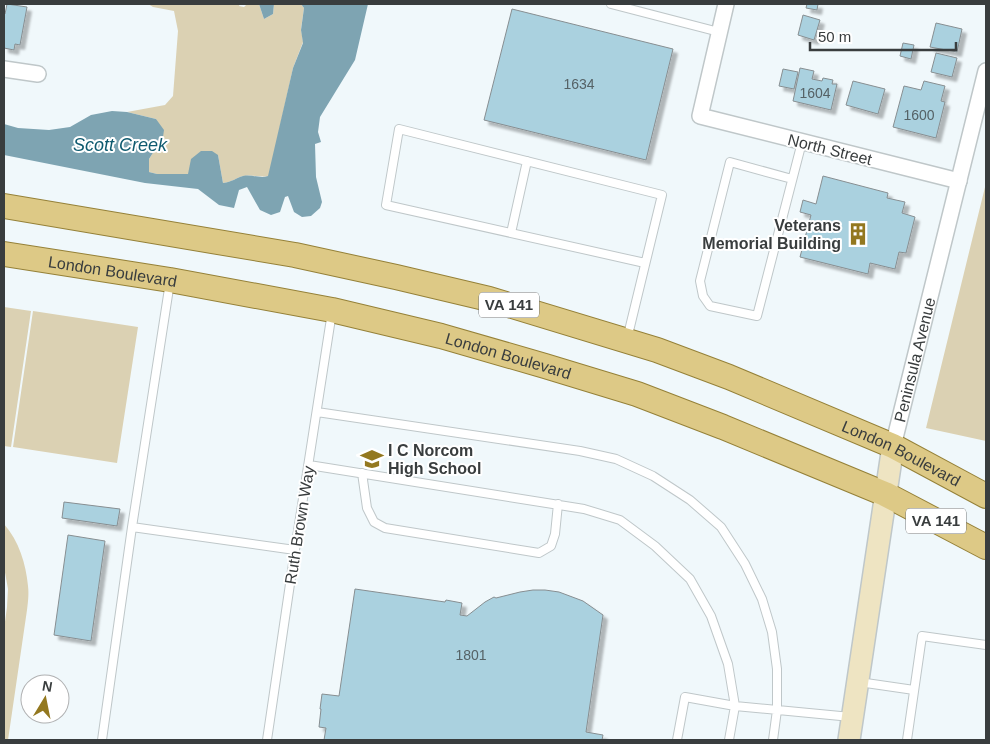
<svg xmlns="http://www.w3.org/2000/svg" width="990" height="744" viewBox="0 0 990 744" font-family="Helvetica,sans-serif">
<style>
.green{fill:#dbd1b3}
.water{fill:#7ea4b2}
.building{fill:#aad1df;stroke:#878e91;filter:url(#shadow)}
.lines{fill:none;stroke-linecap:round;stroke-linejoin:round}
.lane-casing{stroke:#bfc7c9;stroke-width:10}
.street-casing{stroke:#bfc7c9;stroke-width:18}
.secondary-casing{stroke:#bfc7c9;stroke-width:24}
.primary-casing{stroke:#958138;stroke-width:26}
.lane{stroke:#fff;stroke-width:8}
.street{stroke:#fff;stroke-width:15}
.secondary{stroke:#eee4c2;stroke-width:21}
.primary{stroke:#ddc986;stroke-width:24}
.labels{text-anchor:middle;stroke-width:4;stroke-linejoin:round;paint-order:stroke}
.number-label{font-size:14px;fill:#556266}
.shield{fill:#fff;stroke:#747778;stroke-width:1}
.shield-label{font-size:15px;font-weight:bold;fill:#393d3e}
.street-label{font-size:16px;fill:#393d3e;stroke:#fff}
.poi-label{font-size:16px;font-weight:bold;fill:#393d3e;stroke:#fff;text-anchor:end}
.water-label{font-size:18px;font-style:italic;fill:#0e5a6f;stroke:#fff}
</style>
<defs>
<filter id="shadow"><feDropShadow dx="4.5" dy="4.5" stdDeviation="1" flood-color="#0004"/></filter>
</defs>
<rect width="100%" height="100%" fill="#f0f8fb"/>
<path class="green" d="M148,4H240L239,6L244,7L247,4H259L264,19L273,14L274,4H301L304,8L301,29L303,42L293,68L269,176C260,178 252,174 243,176C236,178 232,182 223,183L218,155L189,174H157L149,172V159L163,137L156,119L127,112L165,105L173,96L178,31L174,11L153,7Z
M986,183V441L926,428Z
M4,307L31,311L11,447L4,446Z
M33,311L138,327L117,463L13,447Z
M4,524C19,541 26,564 28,586C29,594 28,602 27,610L8,740H4V629L7,607L8,589L4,567Z"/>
<path class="water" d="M259,4H274L273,14L264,19Z
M301,4H368L355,60L320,117L318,132L321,142L315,144L316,177L322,202L320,208L311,216L302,217L294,212L288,196L285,197L280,212L271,215L260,210L247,187L239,190L234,208L219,205L198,189L145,183L4,155V124L18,128L49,130L70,127L91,115L112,111L127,112L156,119L164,130L163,137L149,159V172L157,174H188L191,159L201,151H212L218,155L223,183C232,182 236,178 243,176C252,174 260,179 268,176L293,68L303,43L301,30L304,8Z"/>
<path class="building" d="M7,4L27,7L20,45L15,44L14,50L4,48V14H5Z
M807,4H818L817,10L806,8Z
M512,9L673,49L646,160L484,120Z
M803,15L820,20L814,40L798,35Z
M936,23L962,29L957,52L930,47Z
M903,43L914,45L911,59L900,56Z
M936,53L957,58L952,77L931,72Z
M800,68L814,71L812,79L822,81L823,78L833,80L832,84H837L831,110L793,101Z
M783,69L798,72L794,89L779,86Z
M853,81L885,89L878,114L846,105Z
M924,81L945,86L941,101L945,102L936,138L893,127L904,86L921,90Z
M823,176L888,193L887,198L905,202L902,213L915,217L906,253L899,252L895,269L870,263L868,274L800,257L811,215L800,212L803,200L816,204Z
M64,502L120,509L117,526L62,518Z
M68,535L105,541L91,641L54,635Z
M355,589L445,602L446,600L462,603L460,615L467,616L485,602L494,597L496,598L520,592L533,590H545L559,592L583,601L603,615L586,732L603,735L602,740H324L326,728L319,727L321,709H320L322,694L339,696Z"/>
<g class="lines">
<defs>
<path id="lane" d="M611,4L719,32
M792,179L730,162L700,281L703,296L710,306L757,316L802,142
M511,233L527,161
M627,339L662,195L399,129L386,205L645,263
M317,412L580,451L616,459L653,476L690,500L721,527L745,564L762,599L772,632L777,669V710L773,740
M309,465L584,509L620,520L655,546L690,579L711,616L728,664L735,706L685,697L677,740
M362,473L367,508L374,522L385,528L539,553L551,546L555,534L558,504
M132,527L295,550
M859,682L914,690
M102,740L132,527L170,282
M267,740L295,550L332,312
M729,740L735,706L851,717
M907,740L922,636L986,645"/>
<g id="street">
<path d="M726,4L700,116L959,181"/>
<path d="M4,69L38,74"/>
<path id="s1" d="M893,446L986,71"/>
</g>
<path id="secondary" d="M849,740L893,446"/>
<g id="primary">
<path id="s2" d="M4,206L295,255L396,277L489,299L657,350L729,377L893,446L986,496"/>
<path id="s3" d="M4,254L170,280L332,310L441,336L545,366L637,394L723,427L885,494L986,547"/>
</g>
</defs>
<use href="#lane" class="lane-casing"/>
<use href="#street" class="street-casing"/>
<use href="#secondary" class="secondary-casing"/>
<use href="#primary" class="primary-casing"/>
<use href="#lane" class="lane"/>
<use href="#street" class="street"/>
<use href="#secondary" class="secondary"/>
<use href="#primary" class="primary"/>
</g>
<defs>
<symbol id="building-bare" viewBox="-9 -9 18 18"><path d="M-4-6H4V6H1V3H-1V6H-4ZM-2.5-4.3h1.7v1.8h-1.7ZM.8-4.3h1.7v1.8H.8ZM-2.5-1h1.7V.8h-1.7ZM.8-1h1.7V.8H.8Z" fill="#93781f" stroke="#fff" stroke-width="2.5" paint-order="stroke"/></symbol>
<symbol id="school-bare" viewBox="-9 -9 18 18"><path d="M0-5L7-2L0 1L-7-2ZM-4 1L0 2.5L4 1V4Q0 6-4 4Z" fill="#93781f" stroke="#fff" stroke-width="2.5" paint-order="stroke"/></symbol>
</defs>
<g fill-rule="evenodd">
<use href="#building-bare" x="842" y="218" width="32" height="32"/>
<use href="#school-bare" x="356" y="443" width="32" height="32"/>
</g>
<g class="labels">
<g class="number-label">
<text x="579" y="89">1634</text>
<text x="815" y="98">1604</text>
<text x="919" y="120">1600</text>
<text x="471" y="660">1801</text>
</g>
<g class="shield">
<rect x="479" y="292.5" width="60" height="25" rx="4"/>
<rect x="906" y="508.5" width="60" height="25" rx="4"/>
</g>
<g class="shield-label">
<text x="509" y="310">VA 141</text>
<text x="936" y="526">VA 141</text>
</g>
<g class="street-label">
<text transform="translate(830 149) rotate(14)" y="6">North Street</text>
<text dy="6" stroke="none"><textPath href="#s3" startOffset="110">London Boulevard</textPath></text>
<text dy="6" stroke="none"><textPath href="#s3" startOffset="515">London Boulevard</textPath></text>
<text dy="6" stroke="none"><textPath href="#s1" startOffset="89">Peninsula Avenue</textPath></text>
<text dy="6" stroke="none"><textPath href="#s2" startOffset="935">London Boulevard</textPath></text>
<text transform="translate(299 525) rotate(-81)" y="6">Ruth Brown Way</text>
</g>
<g class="poi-label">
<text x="841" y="231">Veterans<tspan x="841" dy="18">Memorial Building</tspan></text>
<text x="388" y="456" text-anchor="start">I C Norcom<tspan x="388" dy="18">High School</tspan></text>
</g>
<g class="water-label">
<text x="120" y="151">Scott Creek</text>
</g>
</g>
<rect width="990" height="744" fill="none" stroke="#393d3e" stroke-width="10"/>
<g transform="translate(45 699) rotate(10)"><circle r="24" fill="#ffffff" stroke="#b0b1b2"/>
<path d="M0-4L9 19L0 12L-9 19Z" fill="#93781f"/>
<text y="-8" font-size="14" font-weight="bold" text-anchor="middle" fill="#393d3e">N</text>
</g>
<path d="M810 42v8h146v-8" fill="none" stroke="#393d3e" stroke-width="2.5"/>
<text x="818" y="42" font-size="15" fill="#393d3e" stroke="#ffffff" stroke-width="4" paint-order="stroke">50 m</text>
</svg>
